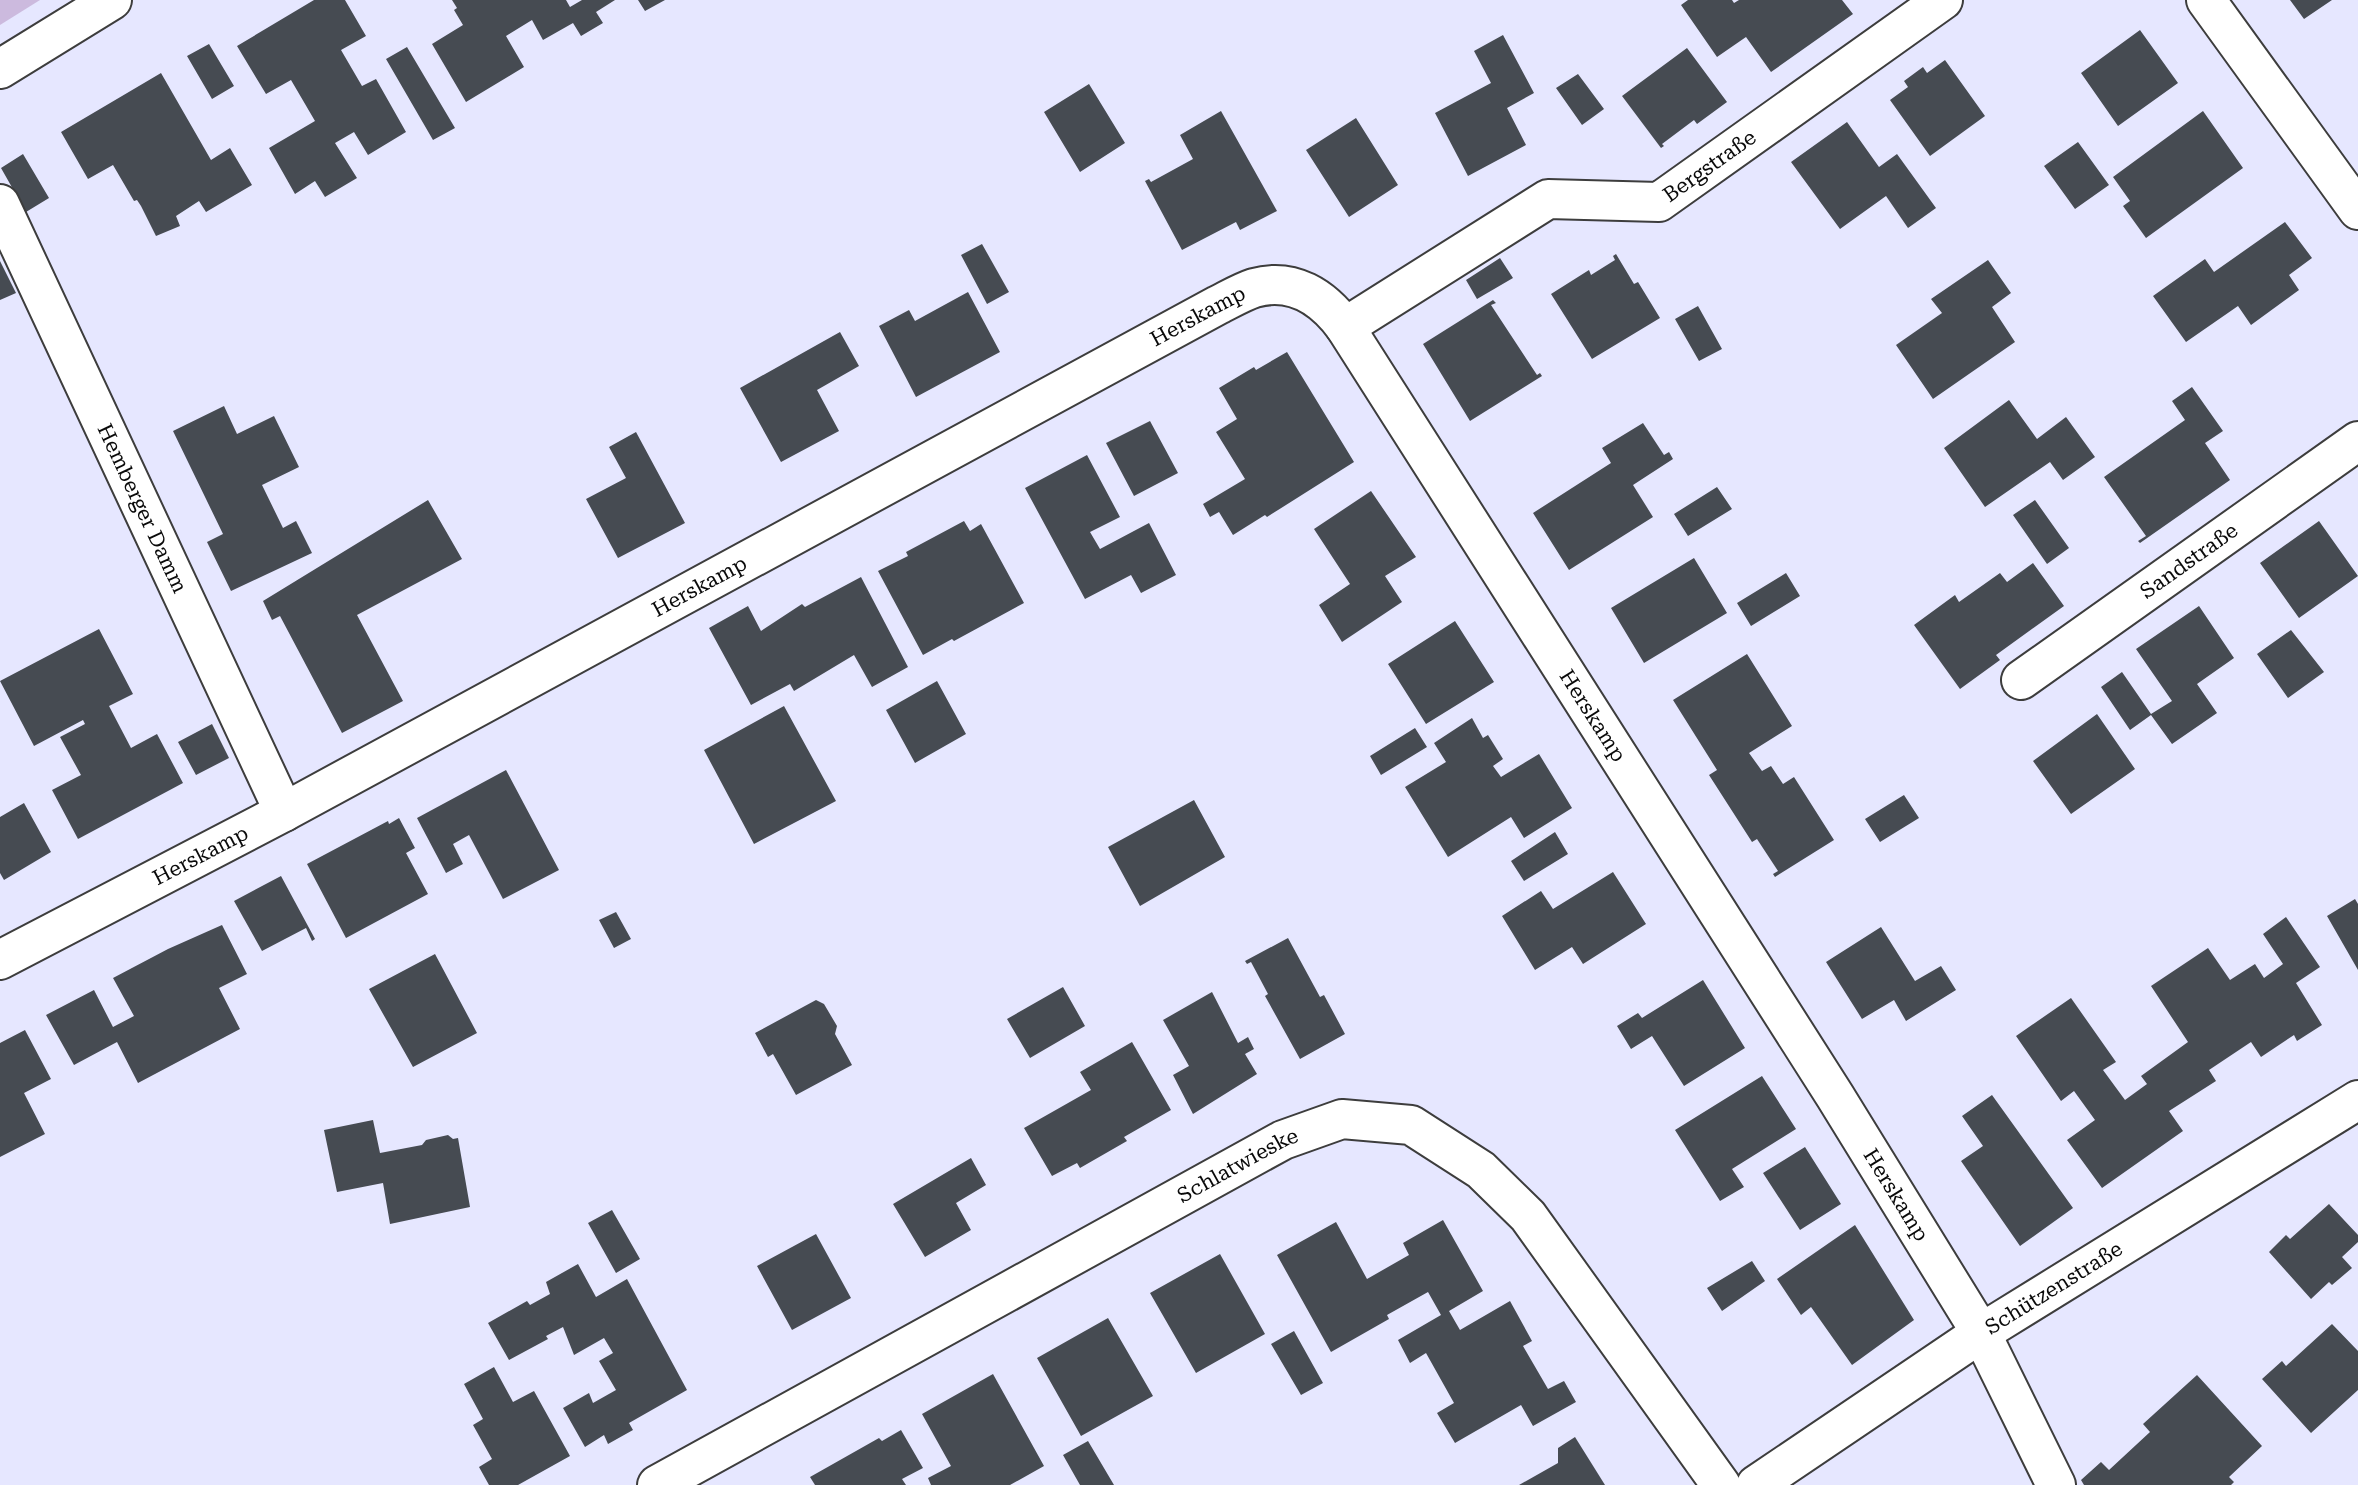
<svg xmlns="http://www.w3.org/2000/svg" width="2358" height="1485" viewBox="0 0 2358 1485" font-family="'Roboto Serif',serif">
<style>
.cemetery{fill:#ccbade}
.building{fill:#464b52}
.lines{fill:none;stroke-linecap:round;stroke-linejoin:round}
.street-casing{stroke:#3d3d3d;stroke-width:42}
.street{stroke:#fff;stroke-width:38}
.labels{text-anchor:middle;stroke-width:7;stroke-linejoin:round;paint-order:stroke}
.street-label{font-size:21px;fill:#0a0a0a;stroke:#fff}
</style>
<rect width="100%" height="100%" fill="#e6e7ff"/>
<path class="cemetery" d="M0,0H40L0,25Z"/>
<path class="building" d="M314,0H345L366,36L341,50L362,86L376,79L406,132L368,155L354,132L335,143L357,178L325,197L315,181L295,194L269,148L315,121L291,80L266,94L237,46Z
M452,0H566L570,7L582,0H615L596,12L603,23L581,36L573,23L543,40L532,20L506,36L524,67L466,102L432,44L463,25L454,10L457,8Z
M638,0H665L645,11Z
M1688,0H1732L1734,3L1739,0H1842L1853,14L1771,72L1746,37L1717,57L1681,5Z
M2290,0H2332L2304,19Z
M2140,30L2178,83L2118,126L2081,73Z
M1503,35L1534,93L1507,108L1526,145L1468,176L1435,113L1491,83L1474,51Z
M209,44L234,86L212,99L187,56Z
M407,47L455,128L433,140L386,59Z
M1687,48L1727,102L1697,124L1694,120L1662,144L1664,146L1661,148L1622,96Z
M1945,60L1985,116L1930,156L1890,100L1908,87L1904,81L1923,67L1927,73Z
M161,73L211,160L230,148L252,185L206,212L199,201L176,216L180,226L156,236L141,206L137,200L134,201L113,165L88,179L61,132Z
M1578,74L1604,109L1582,125L1556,88Z
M1089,84L1125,143L1080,172L1044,112Z
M1221,111L1277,211L1240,230L1236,222L1182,250L1145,181L1149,179L1151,182L1193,159L1180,135Z
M2203,111L2243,168L2146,238L2123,206L2130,201L2113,177Z
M1356,118L1398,185L1349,217L1306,150Z
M1847,122L1879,167L1897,154L1936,208L1908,228L1886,196L1840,229L1791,162Z
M2078,142L2109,185L2075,209L2044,166Z
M23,154L49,198L26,212L1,168Z
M2285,222L2312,258L2289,275L2299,290L2251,325L2238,306L2186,342L2153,296L2205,259L2214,272Z
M982,244L1009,292L987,304L961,255Z
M1616,254L1634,284L1638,282L1660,318L1592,359L1551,294L1589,270L1591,275L1615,260L1613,256Z
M1500,258L1513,278L1477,299L1466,280Z
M1988,260L2011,293L1992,307L2015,342L1933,399L1896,345L1942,313L1931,299Z
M0,261L16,293L0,300Z
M968,292L1000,352L916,397L879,326L909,310L915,321Z
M1493,300L1496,303L1491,305L1537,375L1540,373L1542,376L1470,421L1423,344Z
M1698,306L1722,349L1699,361L1675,319Z
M840,332L859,366L817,390L839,431L781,462L740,388Z
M1287,352L1354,462L1267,517L1265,515L1233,535L1219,512L1210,517L1203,504L1245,479L1216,432L1237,419L1219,388L1254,367L1256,370Z
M2192,387L2223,431L2205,443L2230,480L2140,543L2138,541L2146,536L2104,477L2185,420L2172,401Z
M2009,400L2037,439L2066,417L2095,457L2063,480L2050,462L1985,507L1944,448Z
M224,406L237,434L274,416L299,467L262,485L283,528L296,521L312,553L231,591L207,542L223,534L173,431Z
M1150,421L1178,473L1134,496L1106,443Z
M1643,423L1664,455L1669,452L1673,459L1633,485L1653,517L1569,570L1533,513L1611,463L1602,448Z
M636,432L685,523L618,558L586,499L626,478L609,447Z
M1087,455L1120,517L1090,532L1100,549L1149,523L1176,575L1141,593L1131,575L1085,599L1025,488Z
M1717,487L1732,509L1688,536L1674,514Z
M1371,491L1416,557L1385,576L1402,602L1342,642L1319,605L1350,584L1314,529Z
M428,500L462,559L357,615L403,701L342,733L280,616L272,620L263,601Z
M2035,500L2069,548L2047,564L2013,515Z
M964,521L970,531L981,524L1024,603L954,641L952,639L923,655L878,571L908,556L906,552Z
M2319,521L2358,576L2299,618L2260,563Z
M1694,558L1727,613L1644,663L1611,608Z
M2033,563L2064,606L1996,655L2000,660L1960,689L1914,625L1955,595L1959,602L2000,573L2007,582Z
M1786,573L1800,596L1751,626L1737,603Z
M861,577L908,667L872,687L854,655L794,691L790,684L751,705L709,628L748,606L761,631L802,604L805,607Z
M2199,606L2234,658L2197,684L2217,713L2172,744L2151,715L2130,730L2101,687L2122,672L2151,714L2172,701L2136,649Z
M1455,621L1494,682L1426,724L1388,664Z
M99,629L133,694L109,706L131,748L157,734L183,783L78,839L52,790L81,775L60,737L85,724L83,720L34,746L0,681Z
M2291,630L2324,672L2288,698L2257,654Z
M1747,654L1792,726L1749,753L1762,771L1771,766L1783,784L1794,777L1834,840L1775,877L1773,874L1778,871L1757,839L1752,842L1709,775L1717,770L1673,700Z
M937,681L966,734L915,763L886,710Z
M784,706L836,801L754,844L704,750Z
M2097,714L2135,769L2071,814L2033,761Z
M1472,718L1483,738L1488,735L1503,759L1493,766L1501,777L1539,754L1572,808L1524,838L1511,817L1448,857L1405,787L1446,762L1434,743Z
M212,724L229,758L196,775L178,742Z
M1415,728L1427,747L1381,775L1370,756Z
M506,770L559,870L503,899L469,835L453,844L463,864L446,873L417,818Z
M1904,795L1919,818L1880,842L1865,819Z
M1194,800L1225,857L1140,906L1108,847Z
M24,803L51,852L4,880L0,873V817Z
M399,818L415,848L406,853L428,894L346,938L307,864L388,821L389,824Z
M1555,832L1568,854L1524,881L1511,861Z
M1613,872L1646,924L1583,964L1572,947L1535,970L1502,916L1541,891L1553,909Z
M281,876L315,939L312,941L306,928L262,951L234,901Z
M2355,899L2358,904V970L2327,916Z
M616,912L631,939L614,948L599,920Z
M2286,917L2320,967L2296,983L2322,1025L2297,1041L2294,1035L2261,1057L2251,1042L2209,1070L2216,1081L2169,1111L2183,1131L2102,1188L2067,1140L2095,1120L2074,1091L2061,1101L2016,1036L2071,998L2116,1062L2103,1070L2125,1100L2147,1084L2141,1076L2188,1042L2151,986L2208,948L2230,980L2255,964L2264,978L2283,964L2263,934Z
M222,925L247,974L219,988L240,1029L138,1083L117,1042L74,1065L46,1015L94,990L113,1027L134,1016L113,978L168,949Z
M1881,927L1915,981L1941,966L1956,990L1906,1021L1894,1000L1862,1019L1826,962Z
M1288,938L1320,997L1324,995L1345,1034L1300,1059L1265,996L1268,994L1251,962L1247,964L1245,961Z
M435,954L477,1033L413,1067L369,989Z
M1703,980L1745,1048L1684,1086L1652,1036L1631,1049L1617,1026L1638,1013L1642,1018Z
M1063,987L1085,1026L1030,1058L1007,1019Z
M1212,992L1238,1043L1248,1037L1254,1049L1245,1054L1257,1074L1193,1114L1173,1075L1189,1066L1163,1020Z
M816,1000L824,1004L837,1026L835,1034L852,1065L796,1095L773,1054L768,1057L755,1033Z
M25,1030L51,1079L24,1093L45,1134L0,1157V1043Z
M1132,1042L1171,1110L1124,1137L1127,1141L1080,1168L1077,1163L1052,1176L1024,1128L1091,1090L1080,1072Z
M1762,1076L1796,1129L1732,1169L1744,1187L1720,1201L1675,1130Z
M1992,1095L2073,1208L2020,1246L1961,1161L1983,1146L1962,1116Z
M373,1120L380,1153L422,1145L426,1140L448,1135L453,1139L458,1138L470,1207L390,1224L383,1183L337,1192L324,1130Z
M1805,1147L1841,1204L1800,1230L1763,1173Z
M971,1158L986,1185L956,1203L971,1230L925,1257L893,1204Z
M2329,1204L2358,1235V1242L2342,1257L2352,1268L2332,1285L2329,1282L2311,1299L2269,1252L2286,1235L2290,1239Z
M612,1210L640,1259L616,1273L588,1223Z
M1443,1220L1483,1291L1449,1311L1460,1330L1510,1301L1532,1341L1523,1346L1548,1389L1564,1381L1576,1402L1533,1426L1521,1405L1455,1443L1437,1413L1454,1403L1426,1353L1410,1363L1398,1340L1441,1315L1428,1292L1387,1315L1389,1319L1331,1352L1277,1255L1336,1222L1367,1279L1409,1255L1403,1243Z
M1855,1225L1914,1320L1852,1365L1811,1307L1801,1315L1777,1279Z
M816,1234L851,1298L792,1330L757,1266Z
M1220,1254L1265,1334L1196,1373L1150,1293Z
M1752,1261L1765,1281L1722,1311L1707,1288Z
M578,1264L596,1297L627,1279L687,1390L629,1423L633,1430L608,1444L604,1435L585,1447L563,1408L589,1393L593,1403L616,1390L599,1361L613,1353L604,1338L574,1355L563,1327L546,1336L548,1339L509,1360L488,1323L527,1301L530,1305L550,1294L546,1282Z
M1108,1318L1153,1396L1081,1436L1037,1358Z
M2332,1324L2358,1351V1390L2311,1433L2262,1379L2282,1361L2286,1366Z
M1294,1331L1323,1383L1301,1395L1271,1344Z
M494,1367L513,1402L534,1391L570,1456L518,1485H489L479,1467L492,1459L473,1425L483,1419L464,1384Z
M993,1374L1044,1466L1010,1485H931L928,1478L951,1466L922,1414Z
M2197,1375L2262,1446L2229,1477L2234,1482L2231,1485H2084L2081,1480L2101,1462L2109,1470L2150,1432L2143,1424Z
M901,1430L923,1468L902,1479L906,1485H815L810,1477L879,1438L882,1441Z
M1575,1437L1605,1485H1519L1558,1463V1448Z
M1088,1441L1114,1485H1080L1063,1455Z"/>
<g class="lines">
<defs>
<g id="street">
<path d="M2206,0L2358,210"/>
<path d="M0,69L112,0"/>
<path id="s1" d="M0,204L284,812"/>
<path id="s2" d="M1345,327L1548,199L1659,202L1943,0"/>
<path id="s3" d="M2021,680L2358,441"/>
<path id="s4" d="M0,960L284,812L1218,305C1230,299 1242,292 1254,288C1293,277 1323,297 1345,327L1835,1096L1981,1333L2056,1485"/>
<path id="s5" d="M657,1485L1283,1140L1342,1119L1411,1125L1481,1170L1528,1216L1721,1485"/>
<path id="s6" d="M1756,1485L1981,1333L2358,1100"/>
</g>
</defs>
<use href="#street" class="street-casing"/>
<use href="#street" class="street"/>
</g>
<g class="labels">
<g class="street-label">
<text dy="7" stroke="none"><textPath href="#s2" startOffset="413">Bergstraße</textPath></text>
<text dy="7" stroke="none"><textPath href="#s4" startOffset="1360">Herskamp</textPath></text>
<text dy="7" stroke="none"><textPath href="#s1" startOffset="336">Hemberger Damm</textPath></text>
<text dy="7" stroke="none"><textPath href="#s3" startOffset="206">Sandstraße</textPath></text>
<text dy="7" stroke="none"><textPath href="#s4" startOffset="793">Herskamp</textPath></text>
<text dy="7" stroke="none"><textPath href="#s4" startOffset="1990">Herskamp</textPath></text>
<text dy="7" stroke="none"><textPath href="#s4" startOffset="226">Herskamp</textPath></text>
<text dy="7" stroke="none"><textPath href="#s5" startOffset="663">Schlatwieske</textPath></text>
<text dy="7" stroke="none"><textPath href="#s4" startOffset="2557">Herskamp</textPath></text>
<text dy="7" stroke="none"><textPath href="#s6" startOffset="357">Schützenstraße</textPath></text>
</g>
</g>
</svg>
